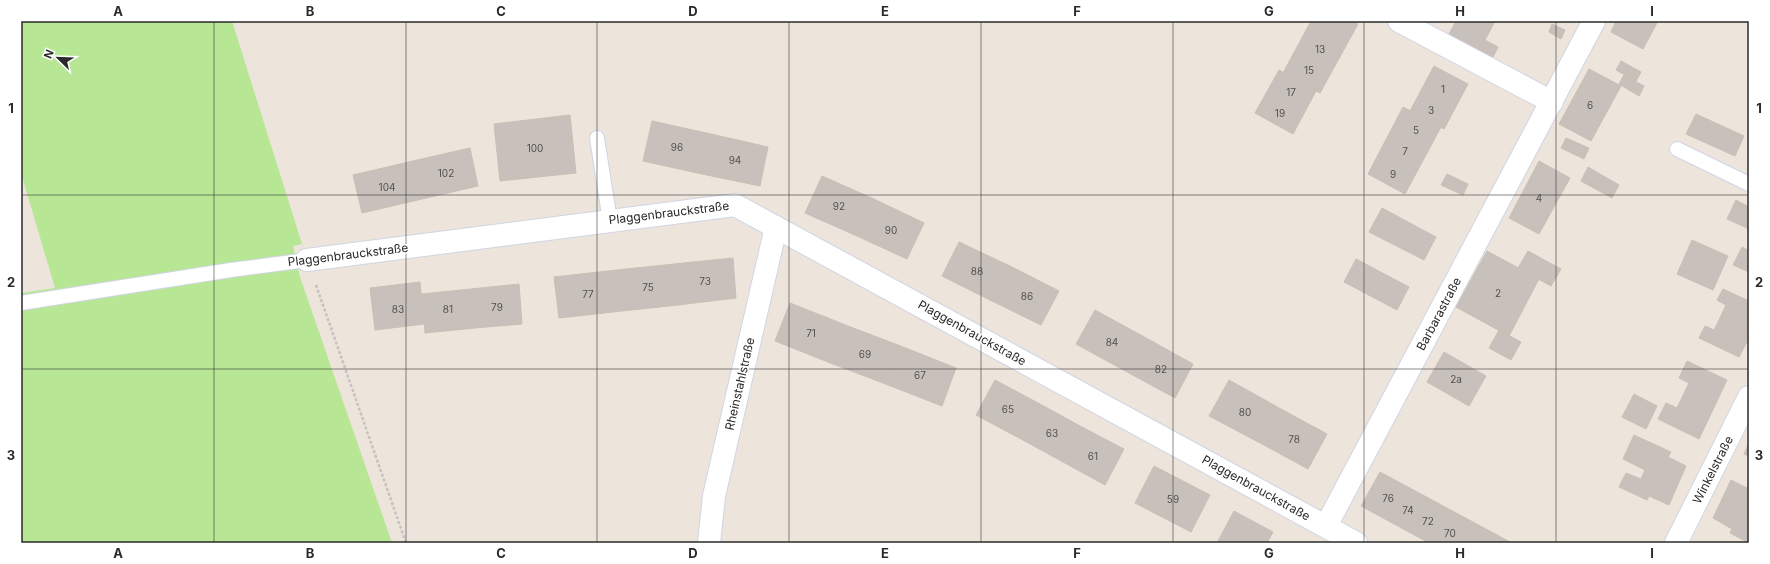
<svg xmlns="http://www.w3.org/2000/svg" width="1770" height="564" viewBox="0 0 1770 564" font-family="Inter,sans-serif">
<style>
.green{fill:#b7e694}
.building{fill:#c8c1bb;stroke:#c8c0b4}
.lines{fill:none;stroke-linecap:round;stroke-linejoin:round}
.lane-casing{stroke:#d0d5e4;stroke-width:16}
.street-casing{stroke:#d0d5e4;stroke-width:24}
.path{stroke:#c3c3c3;stroke-width:2.5;stroke-dasharray:3 2;stroke-linecap:butt}
.lane{stroke:#fff;stroke-width:14}
.street{stroke:#fff;stroke-width:22}
.grid{fill:none;stroke:#2a2a2a;stroke-width:1;stroke-opacity:0.55}
.labels{text-anchor:middle;stroke-width:3;stroke-linejoin:round;paint-order:stroke}
.number-label{font-size:10px;fill:#52504e}
.street-label{font-size:12px;fill:#2a2a2a;stroke:#fff}
.neatline{fill:none;stroke:#2a2a2a;stroke-width:1.5}
.grid-label{font-size:13px;text-anchor:middle;font-weight:bold;fill:#2a2a2a}
</style>
<rect width="100%" height="100%" fill="#ede4db"/>
<path class="green" d="M21,21H232L302,244L293,246L300,277L392,543H21V293L55,288L21,173Z"/>
<path class="building" d="M1311,21H1353L1358,24L1320,93L1283,73Z
M1456,21H1495L1485,40L1455,23Z
M1616,21H1658L1643,49L1611,32Z
M1455,23L1485,40L1479,50L1449,34Z
M1552,24L1565,30L1561,39L1549,32Z
M1485,40L1498,47L1493,57L1479,50Z
M1621,61L1641,72L1636,81L1616,70Z
M1434,66L1468,84L1444,129L1410,111Z
M1589,69L1621,86L1591,141L1559,124Z
M1279,70L1316,91L1293,134L1255,113Z
M1624,75L1644,86L1639,96L1619,84Z
M1403,107L1441,127L1405,194L1368,174Z
M1696,114L1744,136L1735,156L1686,134Z
M570,115L576,173L500,181L494,124Z
M652,121L711,134L702,174L643,161Z
M711,134L768,147L760,186L702,174Z
M1566,138L1589,148L1584,159L1561,148Z
M470,148L478,186L422,199L413,161Z
M413,161L422,199L362,213L353,175Z
M1539,161L1570,178L1539,234L1509,218Z
M1588,167L1619,185L1612,198L1581,181Z
M1447,174L1468,184L1463,195L1441,185Z
M822,176L874,199L857,236L805,213Z
M874,199L924,223L907,259L857,236Z
M1736,200L1749,207V229L1727,219Z
M1382,208L1436,237L1424,260L1369,232Z
M1692,240L1728,256L1721,272L1685,256Z
M959,242L1012,267L994,302L942,276Z
M1742,247L1749,251V272L1733,265Z
M1487,251L1539,279L1509,336L1456,307Z
M1528,251L1561,269L1551,286L1518,268Z
M1685,256L1721,272L1713,290L1677,274Z
M733,258L736,298L678,305L674,264Z
M1356,259L1409,287L1397,310L1344,282Z
M674,264L678,305L622,311L617,270Z
M1012,267L1059,291L1041,325L994,302Z
M617,270L622,311L559,318L554,277Z
M420,282L424,324L375,330L370,288Z
M519,284L522,324L475,328L471,289Z
M471,289L475,328L425,333L422,294Z
M1723,289L1749,301V332L1720,318L1726,305L1717,300Z
M790,303L848,326L833,364L775,341Z
M1095,310L1148,339L1129,373L1076,344Z
M1720,318L1749,332V338L1739,357L1699,338L1705,326L1714,330Z
M848,326L898,345L883,383L833,364Z
M1499,330L1521,342L1511,360L1489,348Z
M1148,339L1193,364L1175,398L1129,373Z
M898,345L956,368L942,406L883,383Z
M1444,352L1486,376L1469,406L1427,382Z
M1687,361L1727,380L1699,439L1658,419L1666,403L1677,408L1689,383L1679,378Z
M995,380L1040,404L1021,439L976,415Z
M1229,380L1281,409L1262,444L1209,416Z
M1634,394L1657,406L1646,429L1622,417Z
M1040,404L1082,427L1063,462L1021,439Z
M1281,409L1327,434L1308,469L1262,444Z
M1082,427L1124,449L1105,485L1063,462Z
M1634,435L1671,452L1668,457L1686,466L1669,505L1649,496L1647,500L1619,487L1626,473L1641,479L1645,470L1623,459Z
M1749,443V456L1744,454Z
M1154,466L1210,495L1191,532L1135,503Z
M1380,472L1512,543H1429L1361,506Z
M1731,480L1749,489V513L1722,499Z
M1722,499L1749,513V543L1730,533L1732,529L1713,518Z
M1234,511L1273,532L1267,543H1217Z"/>
<g class="lines">
<defs>
<path id="lane" d="M597,138L610,221
M1677,149L1749,184
M21,303L231,270L307,260"/>
<path id="street" d="M1399,21L1552,102
M307,260L735,205L1356,543
M1326,526L1594,21
M709,543L714,496L776,227
M1676,543L1749,397"/>
</defs>
<use href="#lane" class="lane-casing"/>
<use href="#street" class="street-casing"/>
<path class="path" d="M316,285L406,543"/>
<use href="#lane" class="lane"/>
<use href="#street" class="street"/>
</g>
<path class="grid" d="M214,21V543M406,21V543M597,21V543M789,21V543M981,21V543M1173,21V543M1364,21V543M1556,21V543M21,195H1749M21,369H1749"/>
<g class="labels">
<g class="number-label">
<text x="1320" y="53">13</text>
<text x="1309" y="74">15</text>
<text x="1443" y="93">1</text>
<text x="1291" y="96">17</text>
<text x="1590" y="109">6</text>
<text x="1431" y="114">3</text>
<text x="1280" y="117">19</text>
<text x="1416" y="134">5</text>
<text x="677" y="151">96</text>
<text x="535" y="152">100</text>
<text x="1405" y="155">7</text>
<text x="735" y="164">94</text>
<text x="446" y="177">102</text>
<text x="1393" y="178">9</text>
<text x="387" y="191">104</text>
<text x="1539" y="202">4</text>
<text x="839" y="210">92</text>
<text x="891" y="234">90</text>
<text x="977" y="275">88</text>
<text x="705" y="285">73</text>
<text x="648" y="291">75</text>
<text x="1498" y="297">2</text>
<text x="588" y="298">77</text>
<text x="1027" y="300">86</text>
<text x="497" y="311">79</text>
<text x="398" y="313">83</text>
<text x="448" y="313">81</text>
<text x="811" y="337">71</text>
<text x="1112" y="346">84</text>
<text x="865" y="358">69</text>
<text x="1161" y="373">82</text>
<text x="920" y="379">67</text>
<text x="1456" y="383">2a</text>
<text x="1008" y="413">65</text>
<text x="1245" y="416">80</text>
<text x="1052" y="437">63</text>
<text x="1294" y="443">78</text>
<text x="1093" y="460">61</text>
<text x="1388" y="502">76</text>
<text x="1173" y="503">59</text>
<text x="1408" y="514">74</text>
<text x="1428" y="525">72</text>
<text x="1450" y="537">70</text>
</g>
<g class="street-label">
<text transform="translate(669 213) rotate(-7)" y="4">Plaggenbrauckstraße</text>
<text transform="translate(348 255) rotate(-7)" y="4">Plaggenbrauckstraße</text>
<text transform="translate(1439 314) rotate(-62)" y="4">Barbarastraße</text>
<text transform="translate(972 333) rotate(29)" y="4">Plaggenbrauckstraße</text>
<text transform="translate(740 384) rotate(-77)" y="4">Rheinstahlstraße</text>
<text transform="translate(1713 470) rotate(-63)" y="4">Winkelstraße</text>
<text transform="translate(1256 488) rotate(29)" y="4">Plaggenbrauckstraße</text>
</g>
</g>
<rect width="1770" height="564" fill="none" stroke="#ffffff" stroke-width="44"/>
<g transform="translate(58 58) rotate(293)" stroke="#ffffff" stroke-width="3" paint-order="stroke">
<path d="M0-3L7 15L0 10L-7 15Z" fill="#2a2a2a"/>
<text y="-6" font-size="11" font-weight="bold" text-anchor="middle" fill="#2a2a2a">N</text>
</g>
<rect x="22" y="22" width="1726" height="520" class="neatline"/>
<g class="grid-label">
<text x="118" y="16">A</text>
<text x="310" y="16">B</text>
<text x="501" y="16">C</text>
<text x="693" y="16">D</text>
<text x="885" y="16">E</text>
<text x="1077" y="16">F</text>
<text x="1269" y="16">G</text>
<text x="1460" y="16">H</text>
<text x="1652" y="16">I</text>
<text x="11" y="113">1</text>
<text x="1759" y="113">1</text>
<text x="11" y="287">2</text>
<text x="1759" y="287">2</text>
<text x="11" y="460">3</text>
<text x="1759" y="460">3</text>
<text x="118" y="558">A</text>
<text x="310" y="558">B</text>
<text x="501" y="558">C</text>
<text x="693" y="558">D</text>
<text x="885" y="558">E</text>
<text x="1077" y="558">F</text>
<text x="1269" y="558">G</text>
<text x="1460" y="558">H</text>
<text x="1652" y="558">I</text>
</g>
</svg>
